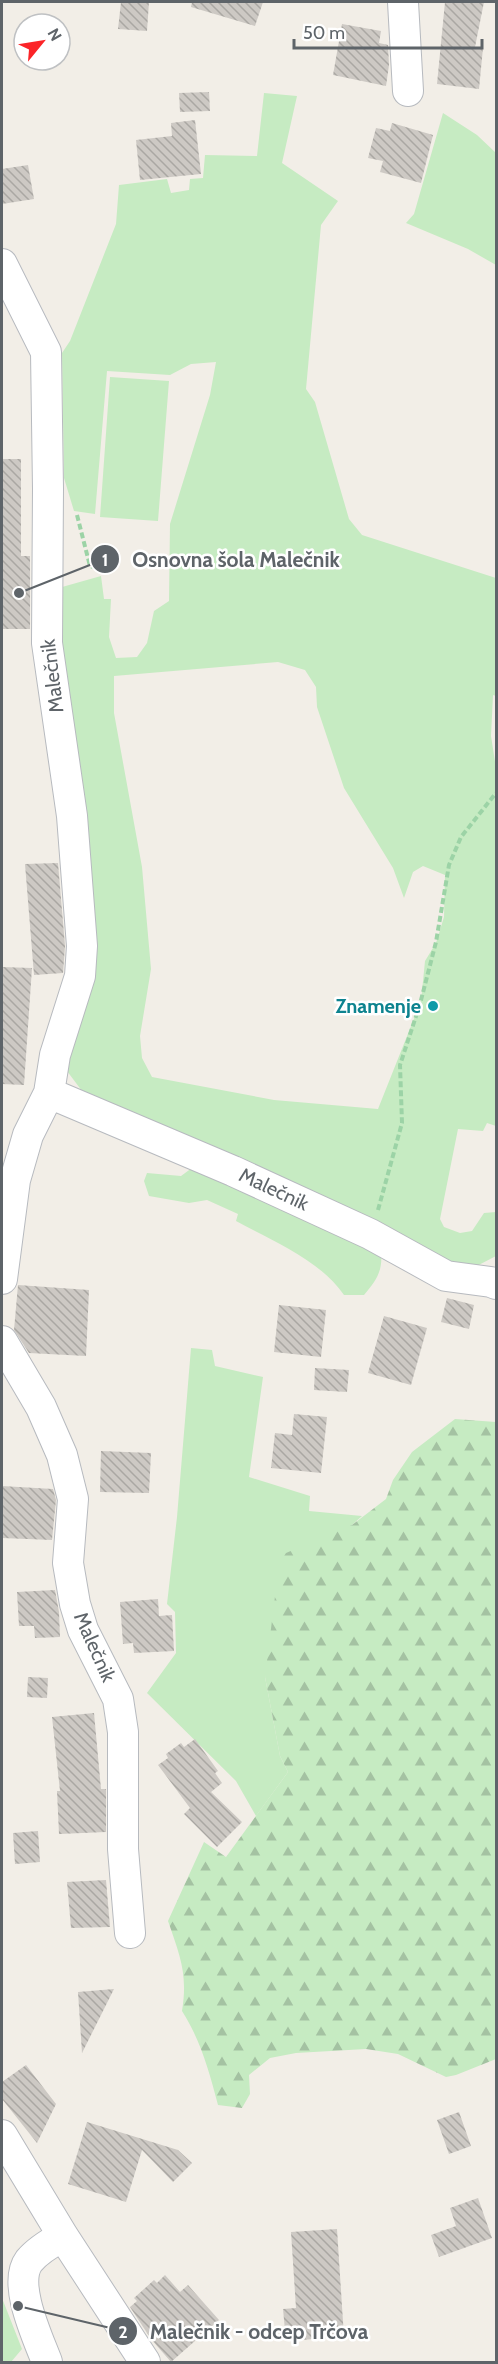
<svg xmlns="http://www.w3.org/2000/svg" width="498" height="2364" viewBox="0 0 498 2364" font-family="Cabin,sans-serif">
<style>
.green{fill:#c6ebc2;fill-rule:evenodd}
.forest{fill:url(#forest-firs)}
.building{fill:url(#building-back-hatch)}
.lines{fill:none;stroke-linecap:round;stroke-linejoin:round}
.minor-casing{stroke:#b7babf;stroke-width:32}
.path{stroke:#9cd3a6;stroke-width:4;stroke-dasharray:6 3;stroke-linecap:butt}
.minor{stroke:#fff;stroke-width:30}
.culture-dot{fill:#0f9aa8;stroke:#fff;stroke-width:2}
.labels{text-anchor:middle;stroke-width:5;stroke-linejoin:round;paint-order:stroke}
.street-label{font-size:20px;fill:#5e6469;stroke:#fff}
.culture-label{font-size:20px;font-weight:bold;fill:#0d838f;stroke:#fff;text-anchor:end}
.leader{fill:none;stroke:#5e6469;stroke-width:2}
.callout-dot{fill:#5e6469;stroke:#fff;stroke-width:2}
.mark-label{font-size:18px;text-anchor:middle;font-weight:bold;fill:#fff}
.callout-label{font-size:21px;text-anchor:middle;font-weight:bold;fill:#5e6469;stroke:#fff;stroke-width:5;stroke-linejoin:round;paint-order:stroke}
</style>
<defs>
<pattern id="forest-firs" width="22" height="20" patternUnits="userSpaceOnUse" patternTransform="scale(1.5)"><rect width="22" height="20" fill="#c6ebc2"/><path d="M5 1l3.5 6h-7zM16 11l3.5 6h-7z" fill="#a4c2a2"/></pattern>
<pattern id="building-back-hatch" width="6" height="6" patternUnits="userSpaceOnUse" patternTransform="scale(1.5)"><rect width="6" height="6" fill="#cdc9c4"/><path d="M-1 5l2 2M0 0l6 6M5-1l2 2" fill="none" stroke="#aaa7a3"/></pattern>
</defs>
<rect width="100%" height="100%" fill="#f2eee7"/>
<path class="green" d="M264,93L297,96L282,163L338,201L321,225L306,389L315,402L349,519L362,535L496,578V696L493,695L491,736L496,768V1126L487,1123L483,1131L458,1129L440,1219L444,1227L460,1233L472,1231L484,1213L496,1212V1256L469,1270L85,1095L64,1067L79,1017L55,589L101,576L104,599H111L109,637L116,658L137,657L147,643L154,611L169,601L170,524L210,395L216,362L191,364L170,375L107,371L95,514L74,511L64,478L62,353L70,341L116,224L119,185L167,179L171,193L189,190L190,179L203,178L205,155L257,156ZM278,662L305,670L316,687L317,707L344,788L393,868L404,898L413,872L423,866L445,875L444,917L436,943L425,961L421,1001L378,1109L274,1100L152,1077L142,1058L140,1036L151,969L142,867L114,713V676Z
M443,113L477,135L496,153V265L468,249L406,223L414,214Z
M110,377L169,381L158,521L100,517Z
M196,1165L381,1252C383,1271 376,1281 364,1295H344C320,1260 273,1241 236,1221L238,1214L207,1200L189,1203L149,1196L144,1181L147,1173L181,1176Z
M191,1348L212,1350L215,1366L263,1377L249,1477L310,1496L309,1511L362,1516L352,1525L265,1677L280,1756L288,1772L256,1816L236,1781L147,1693L176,1653L175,1612L167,1604L177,1517Z
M2,2298L22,2349L11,2362H2Z"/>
<path class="forest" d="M455,1419L496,1422V2059L456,2075L446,2077L398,2054L366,2049L296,2053L270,2058L249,2075L250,2094L242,2108L218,2105C209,2071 201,2041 182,2011C188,1974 180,1956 168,1921L204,1842L226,1857L288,1772L280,1756L265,1677L279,1564L286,1553L352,1525L386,1499L393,1480L412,1452Z"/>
<path class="building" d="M121,2H149L147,31L118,29Z
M192,2H263L255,26L191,7Z
M445,2H484L475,47L483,48L479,89L437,84Z
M342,24L381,31L379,43L388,45L389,65L386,86L333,75Z
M209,92L210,111L180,112L179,93Z
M195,120L201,174L140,180L136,140L172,136L171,123Z
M392,123L433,135L421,183L380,172L383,161L368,158L376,128L390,131Z
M28,165L34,199L2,204V169Z
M2,459H21V556H30V629H2Z
M58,863L65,946L63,973L34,975L25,864Z
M2,967L32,968L24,1085L2,1084Z
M18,1285L89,1290L86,1356L29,1353L14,1330Z
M447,1298L474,1305L469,1329L441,1322Z
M279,1305L326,1310L321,1357L274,1352Z
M384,1316L427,1328L411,1385L368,1373Z
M315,1368L349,1370L347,1392L314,1390Z
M294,1414L327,1417L321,1473L271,1468L275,1433L292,1435Z
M101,1451L151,1453L149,1493L100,1492Z
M2,1486L53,1489L56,1500L52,1540L2,1538Z
M55,1590L59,1612L60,1637L35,1638L34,1626H19L17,1592Z
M158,1599L159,1616L172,1615L174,1651L134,1653L133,1643L123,1644L120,1602Z
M28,1677L48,1678L47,1698L27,1697Z
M94,1713L101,1789H106V1832L59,1834L57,1791H60L52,1717Z
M195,1739L218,1771L215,1773L222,1783L211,1792L242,1822L217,1847L184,1814L190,1808L158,1765L168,1758L166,1754L181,1743L184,1747Z
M38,1831L40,1862L15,1864L13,1833Z
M106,1880L110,1927L71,1928L67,1882Z
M114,1989L82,2053L78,1992Z
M26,2065L56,2104L37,2143L2,2099V2082Z
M459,2112L471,2146L449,2154L437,2120Z
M87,2122L178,2150L192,2163L173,2182L142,2150L126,2202L68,2184Z
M478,2198L492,2238L439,2257L431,2235L456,2226L450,2208Z
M337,2229L344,2337L286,2341L283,2309L296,2308L291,2232Z
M165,2275L180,2292L188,2285L219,2320L171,2362L151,2339L130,2307L137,2301L134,2298L154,2280L157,2283Z"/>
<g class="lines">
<defs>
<path id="minor" d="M403,2L408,91
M2,264L46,352L48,489L47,643L72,816L82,946L80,976L55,1055L49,1093L28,1135L15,1180L2,1279
M49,1093L233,1171L370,1234L446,1276L491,1282L496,1284
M2,1341L41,1407L62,1455L73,1499L68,1563L75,1604L83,1630L118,1699L123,1732V1849L130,1933
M2,2135L63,2236L145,2362
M47,2362C38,2338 12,2284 29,2261C38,2250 52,2242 63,2236"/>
</defs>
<use href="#minor" class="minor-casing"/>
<path class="path" d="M77,515L90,566L95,568
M378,1210L402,1123L400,1065L420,1004L436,942L449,865L461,837L496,793"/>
<use href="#minor" class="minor"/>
</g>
<circle class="culture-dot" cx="433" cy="1006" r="6"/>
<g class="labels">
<g class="street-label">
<text transform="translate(52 676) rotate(-97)" y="7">Malečnik</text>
<text transform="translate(274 1189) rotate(25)" y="7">Malečnik</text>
<text transform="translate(95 1647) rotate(66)" y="7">Malečnik</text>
</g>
<g class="culture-label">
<text x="421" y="1013">Znamenje</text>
</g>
</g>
<path class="leader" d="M19 593L105 559M18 2306L123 2331"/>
<g class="callout-dot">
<circle cx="19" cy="593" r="6"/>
<circle cx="18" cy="2306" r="6"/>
<circle cx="105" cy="559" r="15"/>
<circle cx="123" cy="2331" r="15"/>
</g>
<g class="mark-label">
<text x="105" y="566">1</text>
<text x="123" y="2338">2</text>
</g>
<g class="callout-label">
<text x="236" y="567">Osnovna šola Malečnik</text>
<text x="259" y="2339">Malečnik - odcep Trčova</text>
</g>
<rect width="498" height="2364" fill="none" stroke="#5e6469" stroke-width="6"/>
<g transform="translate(42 42) rotate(60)"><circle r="28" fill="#ffffff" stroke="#bfc1c3" stroke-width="1.5"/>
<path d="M0-4.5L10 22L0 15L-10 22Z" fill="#fb2428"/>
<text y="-9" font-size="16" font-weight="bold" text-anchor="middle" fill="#5e6469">N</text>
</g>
<path d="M294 39v9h188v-9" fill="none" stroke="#5e6469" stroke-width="3"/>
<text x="303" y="39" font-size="18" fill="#5e6469" stroke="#ffffff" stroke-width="4.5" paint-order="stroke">50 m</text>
</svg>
